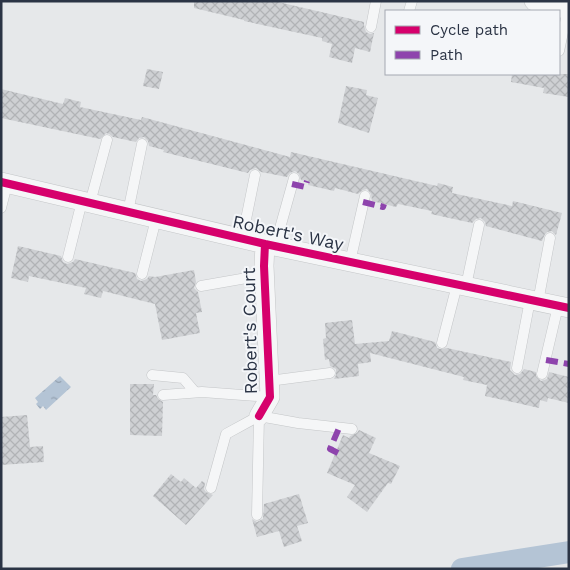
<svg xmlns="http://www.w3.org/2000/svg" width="570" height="570" viewBox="0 0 570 570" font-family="'Work Sans',sans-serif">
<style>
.water{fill:url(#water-ripples)}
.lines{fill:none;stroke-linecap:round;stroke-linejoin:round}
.canal{stroke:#b4c4d5;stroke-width:22}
.building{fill:url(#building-cross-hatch)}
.service-casing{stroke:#c4c6c8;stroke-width:11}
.minor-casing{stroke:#c4c6c8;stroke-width:20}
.service{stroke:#f5f6f7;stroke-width:10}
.minor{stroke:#f5f6f7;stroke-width:19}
.quiet{stroke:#8e44ad;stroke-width:6;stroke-dasharray:12 6;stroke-linecap:butt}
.cycleway-casing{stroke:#f4f6f9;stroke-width:11}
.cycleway{stroke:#d6006c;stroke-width:8}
.labels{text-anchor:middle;stroke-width:4;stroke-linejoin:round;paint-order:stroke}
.street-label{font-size:18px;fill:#2b3445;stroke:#f4f6f9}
</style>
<defs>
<pattern id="water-ripples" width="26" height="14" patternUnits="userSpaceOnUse" patternTransform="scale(1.25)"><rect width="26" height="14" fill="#b4c4d5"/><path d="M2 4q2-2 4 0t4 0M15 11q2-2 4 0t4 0" fill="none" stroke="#93a0af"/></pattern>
<pattern id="building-cross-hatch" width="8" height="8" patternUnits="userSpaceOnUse" patternTransform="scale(1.25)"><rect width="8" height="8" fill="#ced0d3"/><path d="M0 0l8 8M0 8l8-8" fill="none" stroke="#b1b3b6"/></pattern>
</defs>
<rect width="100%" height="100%" fill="#e6e8ea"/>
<path class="water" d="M60,376L71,387L46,410L43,406L40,409L36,404L38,402L35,398Z"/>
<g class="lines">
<path class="canal" d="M462,569L569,552"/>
</g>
<path class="building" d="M194,1H274L364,22V25L366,32L370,34L374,33L370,52L355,48L352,63L329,57L332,44L322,41V38L244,21V20L194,8Z
M147,69L163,72L159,89L143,86Z
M512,74H569V97L543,93L544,88L511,82Z
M346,86L367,90L366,95L378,98L369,133L338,123Z
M1,89L63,104L65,98L81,102L80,107L141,120L142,117L290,157L291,152L437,186L438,183L453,187L452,193L512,206L513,201L562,213L556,235L552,231L547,232L545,234L542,241L486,226L485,222L481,218L476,219L472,223L431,214L432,211L398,204L396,207L372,201L371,194L367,189L363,190L358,194L335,188L334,191L308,185L309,182L301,180L299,174L295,171L290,173L287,177L261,172L256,168L250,170L248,173L163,152L164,150L149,146L148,141L144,137L139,138L136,142L113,137L109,134L106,133L100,139L1,118Z
M18,246L61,256L63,262L67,264L73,262L75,259L135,273L137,279L141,281L147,279L149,276L155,277L194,270L196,282L194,288L198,292L202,312L196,313L200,333L162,340L155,304L103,291L101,298L84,294L86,288L29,276L28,282L11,278Z
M352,320L355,344L389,341L392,331L435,342L437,348L440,349L447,348L511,362L510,370L515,375L520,374L524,369L536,372V376L541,381L547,379L549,372L569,377V403L548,398L547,402L540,400L539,408L485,396L487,385L463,380L464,377L370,353L371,362L358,364L359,376L334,379L336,375V369L330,366L329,359L325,360L323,339L326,338L325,323Z
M130,384H154L153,395H156L158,399L163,402L162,436L130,435Z
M27,415L30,447L43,446L44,462L1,465V417Z
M359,430L376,438L369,453L400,466L391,484L388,483L367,512L347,497L355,485L327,473L343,435L349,438L350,436L357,433Z
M171,474L181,482L184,478L196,488L202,481L205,483L204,489L206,492L213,495L186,525L153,496Z
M299,494L308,523L297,526L302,541L284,547L279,531L257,537L252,519L257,522L263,519L264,504Z"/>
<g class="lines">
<defs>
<path id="service" d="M409,11L412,1
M371,27L376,1
M559,51L568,9
M90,203L107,140
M1,208L7,184
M128,212L142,144
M242,239L255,175
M275,246L294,178
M68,257L82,201
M350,262L365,196
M142,274L156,219
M201,286L264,275
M466,286L479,225
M538,302L550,238
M442,343L457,285
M517,368L530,300
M542,374L558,306
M152,375L183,378L195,392
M269,381L330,373
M163,395L202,392L270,397
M211,488L226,434L259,416L298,423L352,429
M257,515L259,416"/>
<path id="minor" d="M534,1L569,10
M1,182L265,244L569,308
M259,416L270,397L264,266L265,244"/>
</defs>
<use href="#service" class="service-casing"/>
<use href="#minor" class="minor-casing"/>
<use href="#service" class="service"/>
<use href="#minor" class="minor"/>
<path class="quiet" d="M292,184L305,187L307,181
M363,202L383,207L384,204
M546,360L569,364
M338,453L330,449L339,428"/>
<defs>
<path id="cycleway" d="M1,182L265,244L569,308
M259,416L270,397L264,266L265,244"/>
</defs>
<use href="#cycleway" class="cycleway-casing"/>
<use href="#cycleway" class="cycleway"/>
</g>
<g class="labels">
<g class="street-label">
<text transform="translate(288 233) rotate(12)" y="6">Robert's Way</text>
<text transform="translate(250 331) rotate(-91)" y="6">Robert's Court</text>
</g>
</g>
<rect width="570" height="570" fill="none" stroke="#2b3445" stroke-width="5"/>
<rect x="385" y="10" width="175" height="65" fill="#f4f6f9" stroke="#a4a8b1"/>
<rect x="395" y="26" width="25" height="8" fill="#d6006c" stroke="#a4a8b1"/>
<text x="430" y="35" font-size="15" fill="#2b3445">Cycle path</text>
<rect x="395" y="51" width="25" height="8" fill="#8e44ad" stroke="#a4a8b1"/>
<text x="430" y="60" font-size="15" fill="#2b3445">Path</text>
</svg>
